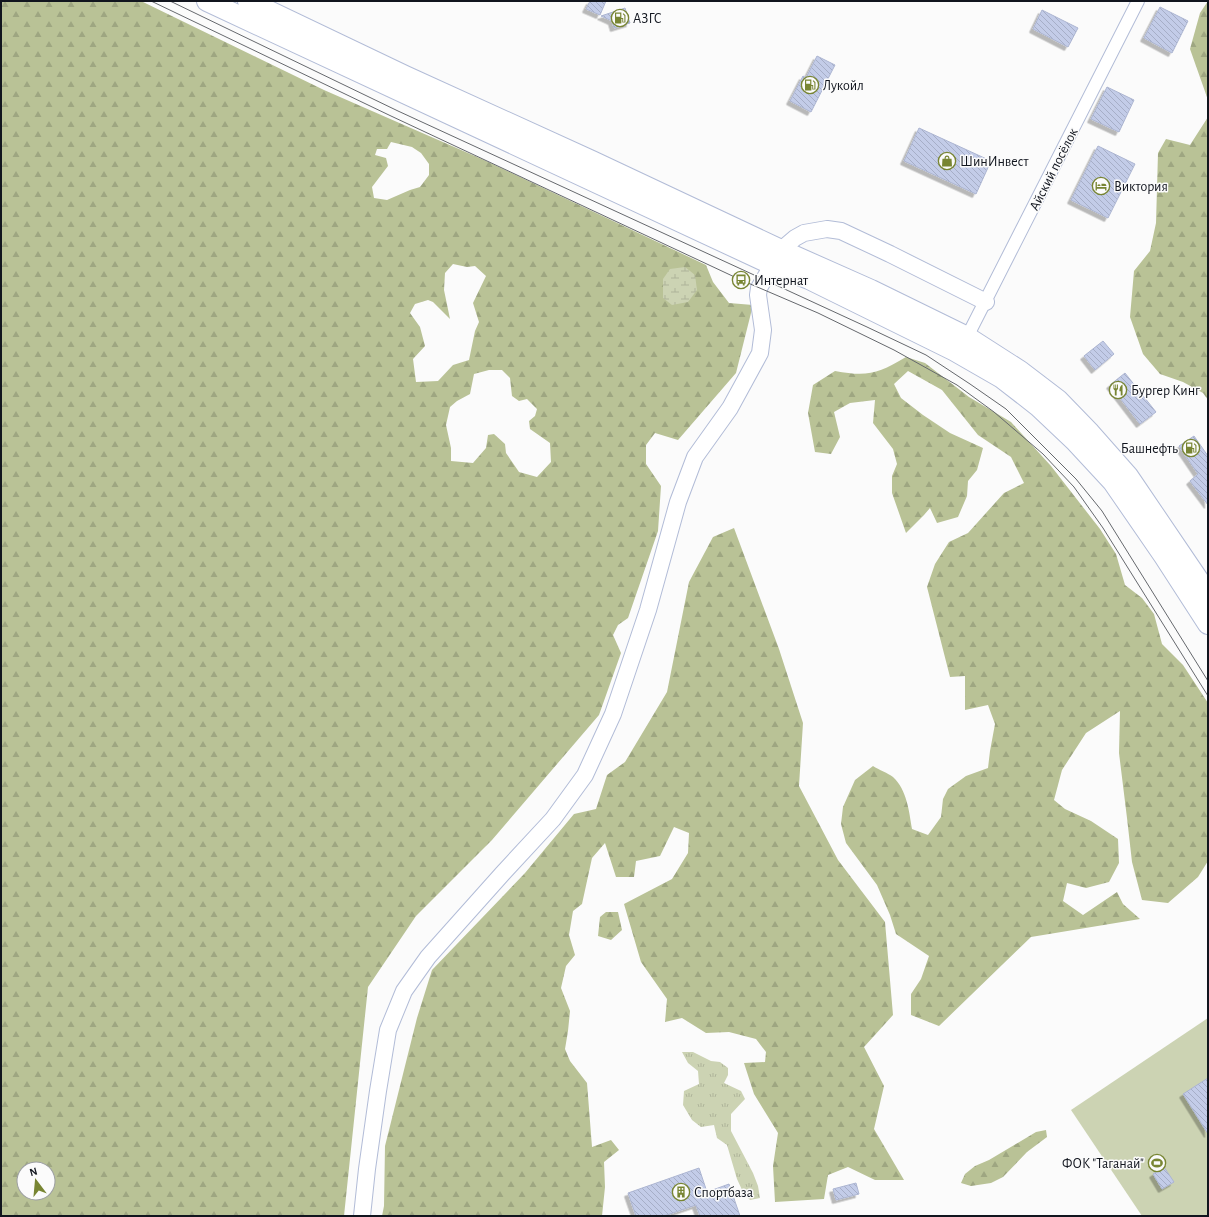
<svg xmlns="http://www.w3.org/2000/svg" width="1209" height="1217" viewBox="0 0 1209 1217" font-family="'Alegreya Sans',sans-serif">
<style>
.grass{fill:url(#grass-tufts)}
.forest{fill:url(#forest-firs);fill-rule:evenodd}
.wetland{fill:url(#wetland-marsh)}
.green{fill:#ccd3b3}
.building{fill:url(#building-back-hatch);stroke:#acb5d1;filter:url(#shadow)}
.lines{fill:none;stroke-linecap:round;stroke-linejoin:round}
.minor-casing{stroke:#b2bcd7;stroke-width:14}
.tertiary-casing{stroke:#b2bcd7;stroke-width:18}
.primary-casing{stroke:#b2bcd7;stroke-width:22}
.minor{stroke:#fff;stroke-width:12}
.tertiary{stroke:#fff;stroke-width:16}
.primary{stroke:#fff;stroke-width:20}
.tram{stroke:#65686d;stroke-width:1}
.labels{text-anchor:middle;stroke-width:3;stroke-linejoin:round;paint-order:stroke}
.poi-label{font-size:14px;fill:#11151e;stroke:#fbfbfb;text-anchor:start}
.street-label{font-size:14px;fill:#11151e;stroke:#fbfbfb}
</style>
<defs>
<pattern id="grass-tufts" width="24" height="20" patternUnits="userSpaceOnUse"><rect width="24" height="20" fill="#ccd3b3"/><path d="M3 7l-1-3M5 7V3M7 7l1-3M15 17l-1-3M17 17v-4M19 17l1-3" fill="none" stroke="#aeb49a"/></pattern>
<pattern id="forest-firs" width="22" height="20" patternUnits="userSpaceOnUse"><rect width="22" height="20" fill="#b9c296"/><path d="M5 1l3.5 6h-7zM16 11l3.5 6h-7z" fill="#9ea681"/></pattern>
<pattern id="wetland-marsh" width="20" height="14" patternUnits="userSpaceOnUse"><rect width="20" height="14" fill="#ccd3b3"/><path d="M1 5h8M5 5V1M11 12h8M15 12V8" fill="none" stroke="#aeb49a"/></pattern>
<pattern id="building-back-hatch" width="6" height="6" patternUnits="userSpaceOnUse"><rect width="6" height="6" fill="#c3cce8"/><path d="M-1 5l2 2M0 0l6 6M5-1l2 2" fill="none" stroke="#a6aec7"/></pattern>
<filter id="shadow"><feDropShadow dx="-3.5" dy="3.5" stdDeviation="0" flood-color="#0004"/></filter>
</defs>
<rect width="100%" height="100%" fill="#fbfbfb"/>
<path class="grass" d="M682,1052H693L711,1061L720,1062L728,1068V1075L724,1083L741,1091L745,1099L731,1114V1131L753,1173L758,1186L760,1198L750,1200L743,1192L737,1179L727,1145L717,1138L714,1125L701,1127L692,1120L683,1105L684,1091L699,1084L698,1071L688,1063Z"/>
<path class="forest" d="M1,1H141L324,90L484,160L706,265L713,282L729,303L753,305L736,373L678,440L655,433L646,445V464L661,486L658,531L628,618L618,625L613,635L621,653L599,715L492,840L416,916L368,987L344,1216H1ZM391,142L412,147L421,153L429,164V175L420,187L410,190L387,200L374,198L372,187L388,166L386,158L375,155L377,149H387ZM453,264L467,267L475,266L486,276L473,303L479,322L475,331L469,360L453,365L438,381L416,382L413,359L425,346L420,327L410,313L415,304L428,300L433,302L450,319L444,290L445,273ZM489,370H502L510,378L512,396L519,401L527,399L537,409L535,416L529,421L530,429L550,443L551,462L537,477L519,472L506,453L505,444L494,434L488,435L486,448L473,463L451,461V448L446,425L450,407L457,401L470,394L474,374ZM24,1169H48V1193H24Z
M1208,1V100L1190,49L1200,13Z
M1208,117V400L1203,393L1183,382L1160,374L1143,354L1130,317L1134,271L1150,251L1156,223L1158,153L1166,139L1190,145Z
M906,357L925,363L969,397L1011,422L1051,466L1100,529L1116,554L1125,585L1142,598L1154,614L1162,644L1183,665L1208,703V861L1198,877L1168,903L1142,900L1132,862L1127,818L1119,753L1120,711L1086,733L1062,770L1054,800L1065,809L1091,821L1118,839L1119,863L1109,882L1086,888L1067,883L1063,901L1083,915L1117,892L1123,904L1140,919L1031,937L939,1026L911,1015V994L921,979L929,956L896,934L890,915L877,885L846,843L841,824L843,807L855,780L873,766C879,770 888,773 893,777C907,790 909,811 912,829L928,835L941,817L943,799L948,789L966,776L988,768L990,751L995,724L988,705L965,710V676L950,677L927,587L935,564L949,542L968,533L1004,493L1024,483L1011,457L978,435L942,390L908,371L894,384L901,398L923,415L950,433L983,448L977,470L968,481L967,496L958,517L937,523L930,508L924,515L906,533L892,493V476L897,464L893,449L873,423L875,400L850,403L834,412L840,437L831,454L815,452L808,413L813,385L835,371C867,377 878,374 906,357Z
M734,528L779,649L803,723L799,786L838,860L885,922L893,1015L864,1047L884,1086L874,1129L904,1180H875L848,1167L828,1175L824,1199L775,1202L773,1166L778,1133L754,1094L744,1063L765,1062L766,1052L756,1039L729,1032L706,1033L682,1018L665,1022L667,999L641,962L624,904L672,879L688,853L689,833L674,827L660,856L636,861L634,877H616L605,843L592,858L582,904L573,911L569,935L575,955L566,966L561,988L570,1011L568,1031L565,1049L570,1061L587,1083L592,1147L611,1140L619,1150L604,1162L605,1187L602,1216H382L384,1206L385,1146L417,1018L432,970L525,873L574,814L596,809L607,775L625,762L667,692L689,582L713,537Z
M606,912H618L622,930L611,940L598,936L600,917Z
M1046,1130L1047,1137L1027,1152L1003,1177L991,1183L971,1186L961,1183L965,1174L975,1166L989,1160L1036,1132Z"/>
<path class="wetland" d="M685,267L695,275L697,290L688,302L672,305L663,298V279L670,269Z"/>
<path class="green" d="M1208,1018V1216H1142L1071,1110Z"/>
<path class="building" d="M590,1H606L600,15L586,9Z
M1160,7L1188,21L1172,53L1144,38Z
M625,8L630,23L614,28L612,21L601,16Z
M1042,10L1078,28L1068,47L1033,29Z
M817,56L835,65L811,112L790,101L803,76L806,78Z
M1107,87L1134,100L1119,132L1091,119Z
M919,128L991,161L976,194L904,161Z
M1098,146L1135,164L1108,218L1071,200Z
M1103,341L1114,354L1095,370L1084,356Z
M1125,373L1156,412L1140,424L1110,385Z
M1194,436L1208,456V505L1190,481L1198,474L1179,446Z
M1208,1078V1134L1183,1094Z
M1164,1167L1174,1182L1162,1189L1153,1174Z
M699,1168L707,1192L729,1184L740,1216H700L696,1205L664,1216H636L628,1193Z
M856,1183L859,1194L836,1200L833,1189Z"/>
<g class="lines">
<defs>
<path id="minor" d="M967,337L1138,1"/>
<path id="tertiary" d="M362,1216L367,1169L378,1091L388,1030L404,991L428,957L503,873L553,819L585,775L613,714L648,610L678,502L695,457L730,408L760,353L763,330L758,295L759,288L781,250L795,238L804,233L827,229L841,231L890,254L986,302"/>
<path id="primary" d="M207,1L773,265L809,279L955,351L1002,378L1038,406L1075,441L1113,482L1164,556L1208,624
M248,1L405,76L592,161L781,250L871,290L967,337L1020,371L1058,400L1090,433L1128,476L1208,594"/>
</defs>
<use href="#minor" class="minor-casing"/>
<use href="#tertiary" class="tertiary-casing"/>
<use href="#primary" class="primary-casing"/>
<use href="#minor" class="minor"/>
<use href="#tertiary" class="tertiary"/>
<use href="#primary" class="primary"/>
<path class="tram" d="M151,1L391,116L741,280L818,313L894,350L957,385L994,412L1043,454L1074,487L1103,528L1208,696
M170,1L398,111L867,327L926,355L970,384L1006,409L1076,479L1102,511L1208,681"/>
</g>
<defs>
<symbol id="fuel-ring" viewBox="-11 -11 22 22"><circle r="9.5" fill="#fbfbfb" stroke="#788533" stroke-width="1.5"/><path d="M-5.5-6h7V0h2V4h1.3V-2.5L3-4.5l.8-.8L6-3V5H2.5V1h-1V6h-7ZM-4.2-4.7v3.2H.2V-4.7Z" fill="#788533"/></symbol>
<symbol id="shop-ring" viewBox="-11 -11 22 22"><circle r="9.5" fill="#fbfbfb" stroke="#788533" stroke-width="1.5"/><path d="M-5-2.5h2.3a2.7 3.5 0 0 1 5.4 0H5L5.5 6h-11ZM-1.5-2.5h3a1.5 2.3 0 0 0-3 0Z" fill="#788533"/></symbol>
<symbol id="hotel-ring" viewBox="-11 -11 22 22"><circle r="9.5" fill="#fbfbfb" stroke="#788533" stroke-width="1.5"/><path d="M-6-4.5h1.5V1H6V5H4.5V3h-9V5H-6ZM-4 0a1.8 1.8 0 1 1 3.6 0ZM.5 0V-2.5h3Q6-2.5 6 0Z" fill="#788533"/></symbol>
<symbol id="bus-ring" viewBox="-11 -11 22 22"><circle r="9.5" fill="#fbfbfb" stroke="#788533" stroke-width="1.5"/><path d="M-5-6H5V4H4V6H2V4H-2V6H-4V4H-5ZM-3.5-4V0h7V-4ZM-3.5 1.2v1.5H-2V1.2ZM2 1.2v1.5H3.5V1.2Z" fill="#788533"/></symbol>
<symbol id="restaurant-ring" viewBox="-11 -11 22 22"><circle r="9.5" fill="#fbfbfb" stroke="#788533" stroke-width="1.5"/><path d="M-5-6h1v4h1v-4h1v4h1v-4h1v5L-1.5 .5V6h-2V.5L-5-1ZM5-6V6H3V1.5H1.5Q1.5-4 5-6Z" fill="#788533"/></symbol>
<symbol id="stadium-ring" viewBox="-11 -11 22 22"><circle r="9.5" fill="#fbfbfb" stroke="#788533" stroke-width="1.5"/><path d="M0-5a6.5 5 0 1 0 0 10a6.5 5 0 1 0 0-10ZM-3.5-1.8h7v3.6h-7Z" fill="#788533"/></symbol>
<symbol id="building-ring" viewBox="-11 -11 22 22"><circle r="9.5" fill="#fbfbfb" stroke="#788533" stroke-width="1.5"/><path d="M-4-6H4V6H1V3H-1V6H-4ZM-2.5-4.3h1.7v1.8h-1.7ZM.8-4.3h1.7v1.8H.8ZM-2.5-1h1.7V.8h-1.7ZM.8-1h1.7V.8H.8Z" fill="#788533"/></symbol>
</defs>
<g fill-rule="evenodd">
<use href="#fuel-ring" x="610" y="8" width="20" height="20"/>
<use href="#fuel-ring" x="800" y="75" width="20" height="20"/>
<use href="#shop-ring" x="937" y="151" width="20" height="20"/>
<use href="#hotel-ring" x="1091" y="176" width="20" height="20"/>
<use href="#bus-ring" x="731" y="270" width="20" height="20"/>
<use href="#restaurant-ring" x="1108" y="380" width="20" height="20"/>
<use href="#fuel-ring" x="1181" y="438" width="20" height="20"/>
<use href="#stadium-ring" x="1147" y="1153" width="20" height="20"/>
<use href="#building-ring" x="671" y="1182" width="20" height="20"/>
</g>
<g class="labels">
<g class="poi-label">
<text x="633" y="23">АЗГС</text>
<text x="823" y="90">Лукойл</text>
<text x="960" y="166">ШинИнвест</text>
<text x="1114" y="191">Виктория</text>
<text x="754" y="285">Интернат</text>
<text x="1131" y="395">Бургер Кинг</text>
<text x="1178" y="453" text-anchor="end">Башнефть</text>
<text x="1144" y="1168" text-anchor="end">ФОК "Таганай"</text>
<text x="694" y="1197">Спортбаза</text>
</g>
<g class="street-label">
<text transform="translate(1053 169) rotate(-63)" y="5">Айский посёлок</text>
</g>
</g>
<rect width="1209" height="1217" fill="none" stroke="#11151e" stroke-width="4"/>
<g transform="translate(36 1181) rotate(344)"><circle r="19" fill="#fbfbfb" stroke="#9d9fa3"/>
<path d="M0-3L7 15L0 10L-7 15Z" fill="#788533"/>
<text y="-6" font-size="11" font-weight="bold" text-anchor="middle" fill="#11151e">N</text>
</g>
</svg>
